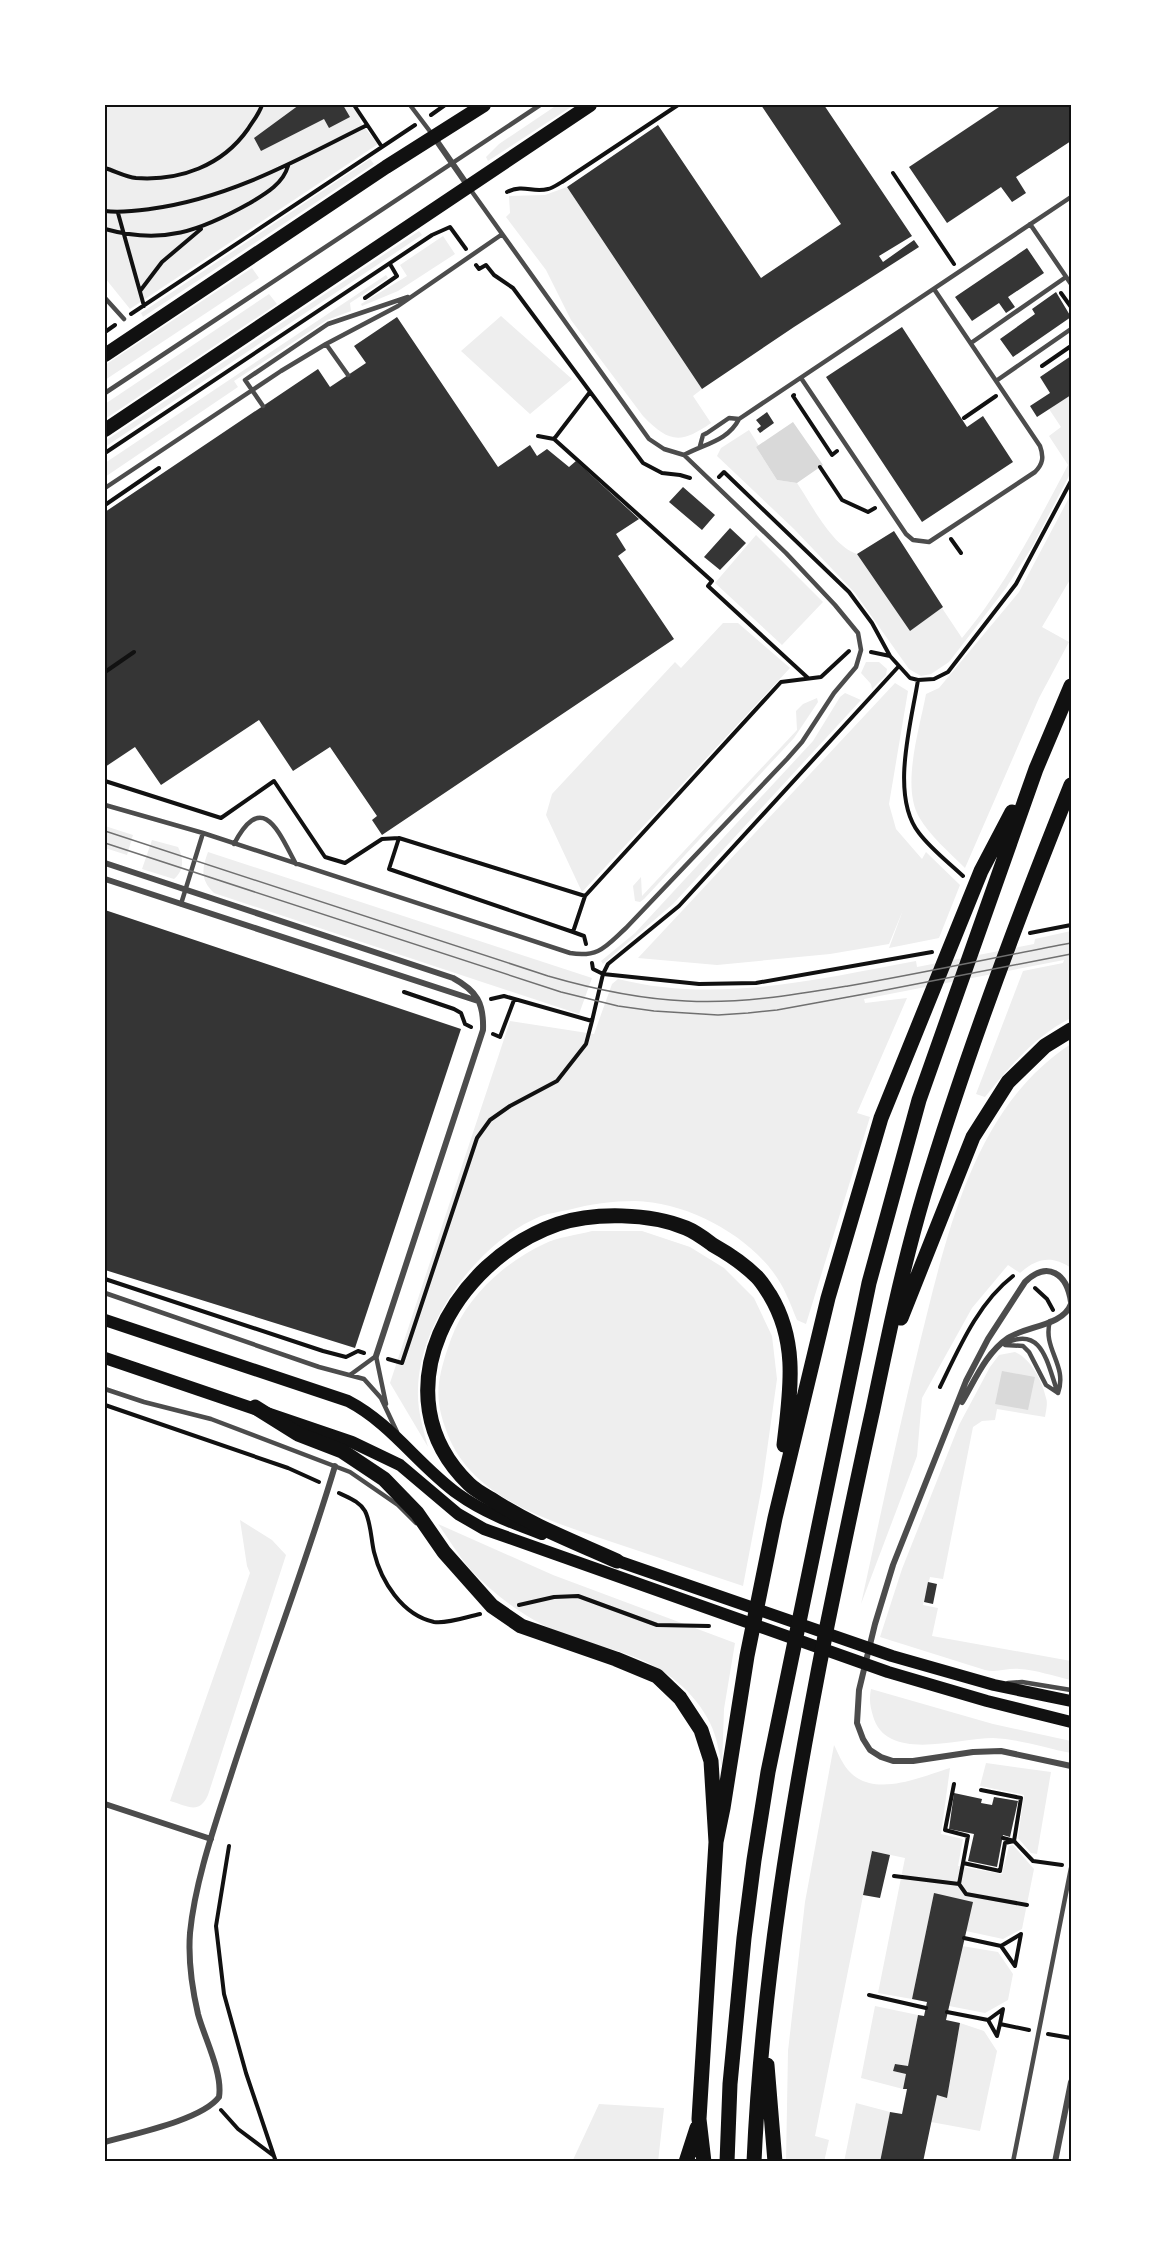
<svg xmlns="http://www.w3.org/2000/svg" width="1176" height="2267" viewBox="0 0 1176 2267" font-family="Lato,sans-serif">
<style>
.green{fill:#eee}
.water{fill:#d9d9d9}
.building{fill:#353535}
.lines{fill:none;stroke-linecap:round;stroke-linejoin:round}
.path{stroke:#111;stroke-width:4}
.service{stroke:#4c4c4c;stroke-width:4.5}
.minor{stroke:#4c4c4c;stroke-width:6}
.secondary{stroke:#111;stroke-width:12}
.primary{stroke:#111;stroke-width:14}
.motorway{stroke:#111;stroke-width:15}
.tram{stroke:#707070;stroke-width:1.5}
.neatline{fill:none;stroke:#111;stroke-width:2}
</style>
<rect width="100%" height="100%" fill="#fff"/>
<path class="green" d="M105,105H359L360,122L378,144L130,309L105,278Z
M557,105H574L488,161L486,157L499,144Z
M370,159L374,164L143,317L141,313Z
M567,187L702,389L693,396L711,423C681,444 669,443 643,416L571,320L546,270L506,217L510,213L509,196L545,195Z
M419,231L422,235L105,447V441Z
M443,236L455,254L398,291L362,306L361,304L407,276L400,265Z
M252,268L259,278L105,380V365Z
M386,275L388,278L350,303L351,311L327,320L234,381L238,387L105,477V463Z
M269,294L277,304L105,419V404Z
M501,316L572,379L530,414L461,351Z
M1071,395V472L1032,547L1006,588L949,662L931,674L921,676L909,669L855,593L794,529L717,456L721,448L749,430L759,446L756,447L777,480L797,483C812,505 832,546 857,554L910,630L942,608L962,638C1006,585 1036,525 1068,465L1049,436L1061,427L1049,409Z
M1071,494V578L1042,627L1069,642L1039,698L965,868C949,852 930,836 919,817C901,786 920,727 926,694L939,688L1019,592Z
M756,535L823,602L782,645L715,583Z
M723,623H738L790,668L582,892L546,815L552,794L675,662L681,668Z
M866,662H879L887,669L886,675L872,689L871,684L861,673Z
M895,683L908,691L889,804L896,829L922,859L926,852L960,885L939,938L889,948L903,910L889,944L830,954L717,965L638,958Z
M845,693L861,700L673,904L603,964L601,961L635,933L813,741L840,697Z
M817,698L818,702L794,738L644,899L640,902L635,901L633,886L641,877L642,896L797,730L796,711L803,704Z
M105,826L133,835L127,855L105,848Z
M152,840L178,847C184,858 184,871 174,879L142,869Z
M208,852L592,978L579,1014L214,893C200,880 202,868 208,852Z
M1071,931V1018C1035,1036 1010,1066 985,1097L976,1094L1023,971L1063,963L1064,960L864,999L865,1003L907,998L857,1113L870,1117L806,1324L797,1320C790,1303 784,1286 773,1272C743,1232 685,1202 635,1201C613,1201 590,1204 568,1210C559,1212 550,1213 541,1216C505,1231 475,1260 453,1292C434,1320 419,1354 418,1389C417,1409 423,1428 428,1447L390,1383L510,1021L594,1034L612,984L618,979C716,1004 819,979 916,961L917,967L1034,944L1035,939Z
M1071,1044V1268C1052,1255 1037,1258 1020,1273L1008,1265L972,1308L922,1398L917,1456L861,1604C880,1518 898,1431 919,1346C946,1239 972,1108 1071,1044Z
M592,1231H642L690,1247L724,1268L754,1298L772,1336L777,1379L762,1486L743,1586C698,1571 654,1556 609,1541C547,1520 467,1497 445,1427C440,1413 437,1398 439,1383C441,1368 446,1353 451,1339C466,1297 505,1262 544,1244C558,1237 577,1235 592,1231Z
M1015,1352C1031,1359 1042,1380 1046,1398C1048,1403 1046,1411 1045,1417L997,1409L995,1420L982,1421L973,1427L943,1579L930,1577L923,1605L938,1608L932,1636L1071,1661V1680C1054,1676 1036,1670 1019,1669C1007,1668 997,1673 985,1670L880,1637L902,1569L959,1425L990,1367L999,1355Z
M240,1520L272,1540L286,1555L208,1795C199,1815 188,1806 170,1801L250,1573L247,1566Z
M438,1524L553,1575L735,1643L724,1709L722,1767C719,1752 717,1737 710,1723C695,1692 665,1668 632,1656C608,1647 582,1642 558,1632C525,1618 494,1595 470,1569C458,1555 449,1539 438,1524Z
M871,1689L993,1724L1071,1741V1753C1046,1748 1019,1739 993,1738C958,1738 886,1763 873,1716C870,1706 869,1699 871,1689Z
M834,1745C838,1753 842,1763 848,1770C872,1799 921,1777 950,1768L941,1834L963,1839L958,1866L1002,1874L1009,1846L1013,1845L1034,1869L1022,1929L1003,1939L966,1931L934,1893L912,1999L878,1993L905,1858L872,1851L815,2136L829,2140L824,2162H786L788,2051L805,1902Z
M986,1763L1051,1772L1037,1854L1031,1853L1018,1838L1024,1795L980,1786Z
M962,1946L998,1952L1013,1974L1008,2000L985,2013L949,2006Z
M875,2006L918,2015L908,2066L895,2064L893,2071L906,2074L903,2089L861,2078Z
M960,2023L984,2031L997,2051L980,2131L931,2122L937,2095L947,2097Z
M856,2103L890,2112L880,2162H844Z
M599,2104L664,2108L658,2162H572Z"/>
<path class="water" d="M793,422L823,465L797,483L777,480L756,447Z
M1002,1371L1035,1377L1028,1410L995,1404Z"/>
<path class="building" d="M299,105H343L350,117L329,128L324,119L261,151L254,138Z
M761,105H824L912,236L879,256L883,262L914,240L919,247L794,327L702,389L567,187L658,125L761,278L841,224Z
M1002,105H1071V141L1016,177L1026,193L1012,202L1001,187L947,223L909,167Z
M1027,248L1044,273L1008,297L1015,307L1006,313L999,303L972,321L955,297Z
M1056,292L1071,317L1013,357L1000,339L1035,314L1032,309Z
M397,317L498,467L530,445L537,456L547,449L569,467L576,461L639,519L616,534L626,550L618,556L674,639L382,835L372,820L377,816L330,747L293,771L259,720L161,785L135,747L105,767V512L318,369L330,387L366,363L354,346Z
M902,327L967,427L983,416L1013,462L922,522L826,377Z
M1071,356V395L1037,417L1030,406L1050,393L1040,377Z
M767,412L774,423L760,433L757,429L761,426L756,420Z
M683,487L715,515L702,530L669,502Z
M730,528L746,543L720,570L704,557Z
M894,531L943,607L910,631L857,554Z
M105,910L461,1029L355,1348L105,1270Z
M928,1582L937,1584L933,1604L924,1602Z
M954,1793L982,1799L981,1803L992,1805L994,1797L1018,1801L1010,1837L1003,1835L997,1867L968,1861L974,1834L949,1829Z
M872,1851L890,1855L880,1898L863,1895Z
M934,1893L973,1902L946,2020L960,2023L947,2098L937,2095L923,2162H880L890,2112L902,2114L907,2089H903L906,2074L893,2071L895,2064L908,2066L918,2015L924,2016L927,2002L912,1999Z"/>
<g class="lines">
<path class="path" d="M354,105L382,147
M431,115L445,105
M105,168C115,171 126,177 136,178C180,181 222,166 248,129C253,121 259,114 262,105
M893,173L954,264
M507,192C524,184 532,193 548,189C553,188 558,184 562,182L678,105
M105,211C121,213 135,211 150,209C228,199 298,160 367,125
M118,213L144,306
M105,229C163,245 200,231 250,203C265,194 283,184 288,166
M476,265L479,269L486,265L494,275L513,288L643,463L662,473L680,475L690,478
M140,291L162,262L201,229
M1061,293L1071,307
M365,298L397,276L390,264
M131,314L415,125
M105,332L115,325
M1042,366L1071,346
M590,392L554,439L712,581L708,586L808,678
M794,395L793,396L832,455L837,451
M964,418L996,396
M538,436L554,439
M105,453L432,235L450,227L466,249
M820,467L842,500L868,512L875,508
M719,477L724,472L849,592L872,623L890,656
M105,505L159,468
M951,539L961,553
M871,652L890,656L910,678L918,680L934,679L948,672L1016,584L1071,481
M105,672L134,652
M918,680C911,724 890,796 919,833C931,849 948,862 963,876
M105,781L221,818L274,781L325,857L345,863L382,839L399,838L585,896L781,682L821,677L849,651
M399,838L389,869L573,932L585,896
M573,932L584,936L586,944
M1030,933L1071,925
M592,963L593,969L603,974L608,964L679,906L899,666
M404,992L454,1009L461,1013L465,1024L471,1027
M491,999L504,996L592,1021L603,974L699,984L756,983L932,952
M493,1034L500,1037L514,1000
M105,1279L323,1351L346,1357L358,1351L364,1353
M1035,1288L1047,1299L1053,1310
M388,1359L402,1363L477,1138L490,1120L510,1106L557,1081L586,1044L592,1021
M940,1387C959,1348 978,1303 1013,1276
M105,1405L288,1468L319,1482
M339,1493C349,1498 359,1501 365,1511C371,1523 371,1539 374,1552C381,1581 402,1615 434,1622C448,1624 466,1617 480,1614
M519,1605L554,1597L578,1596L657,1625L709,1626
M954,1784L945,1830L968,1836L963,1863
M1003,1838L1014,1841L1033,1861L1062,1865
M229,1846L216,1926L224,1994L246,2073L276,2162
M894,1876L959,1884L966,1894L1027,1905
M959,1884L963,1863L1000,1871L1005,1843L1014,1841L1021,1798L981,1790
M964,1938L1001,1946L1015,1966L1021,1934L1001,1946
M869,1995L926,2008
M947,2012L988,2020
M1000,2024L997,2036L988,2020L1003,2009L1000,2024L1029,2030
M1048,2034L1071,2038
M221,2110L238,2129L274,2156"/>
<path class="service" d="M410,105L432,134
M1030,224L1071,284
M105,298L124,319
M971,343L1066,277
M326,344L348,375
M801,378L906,534L913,540L929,542L1035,472C1043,464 1044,457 1040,446L934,289
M996,381L1071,329
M105,393L540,105
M263,406L245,380L328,324L408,297
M700,446L703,435L707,433L729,418L739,419
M684,455C704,444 728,441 739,419L1071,197
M105,488L281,371L326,344L398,306L501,235
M105,805L203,833L570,953C599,958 606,946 626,928L787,759L802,742L834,693L856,667L861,650L858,633L835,605L786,553L684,455L664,449L649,439L470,189
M234,844C263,789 279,833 296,864
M181,904L203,833
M105,1293L319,1367L364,1379L381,1398L397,1432
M1050,1321C1042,1349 1068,1365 1058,1393
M1004,1344C1043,1324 1047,1364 1058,1393
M1005,1345L1023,1346L1029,1352L1046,1385L1058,1393
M350,1375L376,1356L386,1404
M105,1389L144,1402L211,1419L350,1472L398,1505L416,1523
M1008,1683L1022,1682L1071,1690
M1013,2162L1071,1868"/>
<path class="minor" d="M434,137L468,186
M105,863L453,978C477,991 484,1003 483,1030L376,1356
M105,879L478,1001
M1071,1302C1067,1274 1048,1260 1025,1282L988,1339L966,1381L893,1565L875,1624L859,1690L857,1723L863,1739L870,1750L881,1757L893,1761H913L973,1752L1001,1751L1071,1766
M962,1402C975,1380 986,1353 1008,1338C1026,1326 1063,1326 1071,1304
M105,1804L211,1839
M105,2142C133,2134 202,2120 219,2097C223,2073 204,2037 198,2014C192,1988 188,1960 190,1933C195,1881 215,1825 231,1775C264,1672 304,1570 335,1466
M1055,2162L1071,2082"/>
<path class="secondary" d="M105,1320L348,1401C392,1424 418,1465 458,1494C483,1512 512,1523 542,1534
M105,1358L352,1442L400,1465L458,1514L484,1529L888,1672L987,1701L1071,1722
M609,1558L892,1656L994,1685L1071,1701"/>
<path class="primary" d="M105,355L386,167L484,105
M105,430L590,105"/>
<path class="motorway" d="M901,1318L973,1137L1008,1082L1045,1046L1071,1030
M255,1407L298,1434L342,1451L384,1479L417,1513L444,1552L492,1606L521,1626L616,1659L657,1676L680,1698L701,1730L711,1761L716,1842L699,2119L704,2162
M617,1561C575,1542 530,1525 491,1499C484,1495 475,1490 469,1484C377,1395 453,1260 558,1224C594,1212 650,1213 686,1228C696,1232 705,1239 713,1245C729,1254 744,1264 757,1277C762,1282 766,1289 770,1295C799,1343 790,1392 784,1445
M716,1842L723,1808L747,1656L775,1518L828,1298L881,1118L981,871L1012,812
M767,2065L775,2162
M686,2162L697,2128
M727,2162L730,2084L744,1938L754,1860L768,1772L869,1283L919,1100L1036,769L1071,686
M754,2162C762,1981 792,1803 827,1626C842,1553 857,1481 873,1409C888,1337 903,1265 924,1194C966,1055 1017,919 1071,785"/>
<path class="tram" d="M105,831L548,976C593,989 639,999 686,1001C741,1004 794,995 848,986C923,973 997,957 1071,943
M105,843L561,992L618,1006L654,1011L718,1015L748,1013L777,1010L870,993L1071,954"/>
</g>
<rect width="1176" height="2267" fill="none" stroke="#ffffff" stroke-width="213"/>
<rect x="106" y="106" width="964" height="2054" class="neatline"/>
</svg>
